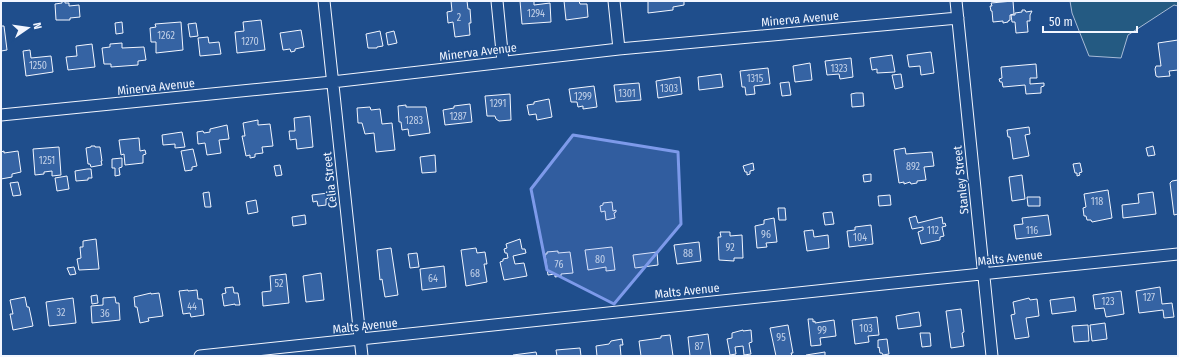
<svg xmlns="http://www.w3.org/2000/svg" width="1179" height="357" viewBox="0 0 1179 357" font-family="'Fira Sans Condensed',sans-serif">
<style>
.green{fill:#245a82;stroke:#a8bbd7}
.building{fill:#3563a3;stroke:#f2f6ff}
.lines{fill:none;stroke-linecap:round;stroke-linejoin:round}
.minor-casing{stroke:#f2f6ff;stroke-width:13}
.minor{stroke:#1f4e8c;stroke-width:11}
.marked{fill:#7d9aea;fill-opacity:0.2;stroke:#7d9aea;stroke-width:3;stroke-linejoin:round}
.labels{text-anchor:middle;stroke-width:3;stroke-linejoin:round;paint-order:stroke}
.number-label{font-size:10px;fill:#c3d1e8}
.street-label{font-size:12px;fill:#f2f6ff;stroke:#1f4e8c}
</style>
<rect width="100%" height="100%" fill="#1f4e8c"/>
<path class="green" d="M1070,1H1178V6L1174,5L1128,35L1121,58L1089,56L1072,13Z"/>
<path class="building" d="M62,1H65V3H69V6L79,5L80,17L70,18V20H56L55,4L62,3Z
M451,1H467L468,9H470L471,23H469L470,35L455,37L453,22L448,23L447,12L452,11Z
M520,1H534V5L550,3L551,22L522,24Z
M564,1H579L580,4H587L588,17L566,20Z
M648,1H684V5L673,7V10L648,13Z
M1013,1L1014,14L1010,15V20L1008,21V22L1003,23V21L993,22L992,11H991L990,6H992L991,3Z
M1022,10H1025L1026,12L1032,11L1030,15V21H1027L1028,32L1016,33L1015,22H1012L1011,15H1015V13L1022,12Z
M261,20L265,50L237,53L235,32L244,31L243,22Z
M122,22L123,33L116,34L115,23Z
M181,22L183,50L156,53V42H151L150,28L156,27L155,24Z
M196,23L198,36L190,37L188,24Z
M1,26H4L7,50L1,51Z
M301,30L304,47L295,49V51L291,52L290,49L283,50L280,33Z
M380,31L383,46L377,47V48H368L366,34Z
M394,31L397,43L388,45L386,33Z
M208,37L209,43L219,42L221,54L200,56L198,38Z
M1178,40V70L1169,71L1170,76L1158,77L1156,76L1155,69L1156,66H1161L1158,43Z
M122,43V48L144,47L146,60L138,61V65L111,67V64H104L102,48L110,47V44Z
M92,44L95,67L68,70L66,57L77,56L76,46Z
M30,50L31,58L51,56L53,72L26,76L23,51Z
M931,52L934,73L921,75L920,66L909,67L907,55Z
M892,55L895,72L877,73V69L872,70L870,58Z
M851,58L853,77L840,79L839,74L827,75L825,61Z
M810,63L812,80L795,82L793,66Z
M1036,64L1037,78H1030V84L1044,83V86L1041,87V93L1026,94L1025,85L1003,87L1002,82H1000L999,79L1002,78L1001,67Z
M768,68L770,84L754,86L755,94L746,95L745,87H742L740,71Z
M721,74L723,87L699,90L698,77Z
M901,74L903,87L895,89L892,75Z
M680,77L682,94L658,98L656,81Z
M789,82L791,95L782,96L780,83Z
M639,83L641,100L616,102L614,85Z
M594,86L597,107L583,109V106L578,107L577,102H571L569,89Z
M856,93H863L864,106L852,107L851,94Z
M510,94L511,120L499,121L496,119L495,116H487L485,96Z
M549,99L552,117L537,120L536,114L529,115L527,105L534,104V102Z
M470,104L472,122L445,125L443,110L454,108V106Z
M406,105V107H426L430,133L409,136L408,129L402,130L401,122H399L398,106Z
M370,107L371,110L380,109L382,124L392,123L395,150L376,152L374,133L365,134L362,123H358L357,108Z
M310,116L313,147L297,149L296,139L290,140L289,131H295L294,118Z
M258,120V125L270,124L273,146L262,147L263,153L255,154V157L250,158V155L246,156L242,136H245L243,123Z
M227,125L229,139L219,140L221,153L207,155L205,143L198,144L197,132L203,131L204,133L210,132V129Z
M1029,127L1030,134L1025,135L1029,156L1013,159L1010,137H1008L1007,130Z
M182,132L185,147L175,148V144L163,145L162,135Z
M139,138L140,151L145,150L146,154L143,155V163L125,165L124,154L121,155L119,140Z
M91,146H95V147H100L102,161H101L102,165L91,167L90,164H88L86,148L91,147Z
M1153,146L1155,155L1148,156L1146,148Z
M59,147L61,175L52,176V171L44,172V174L35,175L33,149Z
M905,148L906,154L932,152L934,166L924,167L926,180L917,181V183L911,184L910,182L904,184V182L899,183L894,150Z
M193,149L197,166L192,167V170L185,171L181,151Z
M4,151V153L18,151L21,172L12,174V177L1,179V152Z
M435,155L436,172L422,173L420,157Z
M122,158V167L119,168L120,175L115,176V168H112V159Z
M753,163L754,170L750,171V174L747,175V172H745L743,166Z
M1080,163L1082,172L1079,173L1080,175L1077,176V173H1075L1073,164Z
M280,165L282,175L276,176L274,166Z
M87,169H91L92,178H88V180L76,181L75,171Z
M871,174V181L864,182L863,175Z
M1022,175L1025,199L1012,201L1009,177Z
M67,176L69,189L57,191L55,178Z
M1178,180V214L1174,215L1170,183L1172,181Z
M18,182L21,195L13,196L10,183Z
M1108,190L1112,218L1092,222L1091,220H1087L1086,216H1084L1083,208L1086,207L1084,194Z
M209,192L211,207H205L203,193Z
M1153,192L1156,214L1123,218L1122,205L1139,203L1138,194Z
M328,193L329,198L326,199V205L318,206L317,201L313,202L312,195Z
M890,195L891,205L879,206L878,196Z
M1027,197H1040V206H1028Z
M256,200L258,212L248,214L246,202Z
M612,202L613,211L616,210V212L614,213L615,218L606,220L605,211L601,212L600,206L603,205V203Z
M778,208H785L786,220H779Z
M832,212L834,224L825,225L823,213Z
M305,215L306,224L293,226L292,217Z
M1048,215L1051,235L1016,239L1014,225L1023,224L1022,218Z
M916,216L918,223L942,217L943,224L945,223L946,226L942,227L944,236L940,237V240L921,244L918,232L923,230V227L912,229L909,218Z
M774,218L777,242L766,243L767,247L757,248L755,226L764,224V220Z
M871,225L873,244L849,247L847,231L855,230V227Z
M813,230L814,237L828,235L829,248L807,251L804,231Z
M720,232H730V236L742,235L743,258H734V261L719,260L718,237H721Z
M96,239L99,269L79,270L77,259L81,258L80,247H83V241Z
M520,239L522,249H525L526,253L513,256L515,264L524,263L527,276L504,280L500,262L503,261V259L508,258L507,253H505L504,249L507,248L506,244Z
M699,242L701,261L677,264L674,245Z
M612,247L615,270L606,271V267L588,270L585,250Z
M391,248L398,295L385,297L382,279L380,280L377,250Z
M476,248L477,253L485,252L487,264H484L487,282L466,286L461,250Z
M558,251V253L570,252L573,273L561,274V276L555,277V274L548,275L545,254H547V252Z
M657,252L658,265L635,268L633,255Z
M417,253L419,267L410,268L408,254Z
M444,266L446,287L422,290L420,269Z
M74,267L76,274L70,275L67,268Z
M321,273L324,300L306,302L303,276Z
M286,274L289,303L263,306L262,292L271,291L270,276Z
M233,287L234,293H238L240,305H235V304L224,306L222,294L226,293L225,288Z
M1160,287L1162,304L1172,303L1174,317L1164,318L1163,310L1139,313L1136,291Z
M188,290V291L197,290L198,299H202L204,315L191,317L190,313L183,314L179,291Z
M1121,291L1124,314L1106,317L1104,308L1095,309L1093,295Z
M151,293V294L159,293L163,316L148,318L149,321L140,323L137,307H135L134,297Z
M97,295L98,303L92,304L91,296Z
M25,297L27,307H29L33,326L13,330L10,314H13L10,300Z
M115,297L116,303H119L120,320L92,323L91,306L103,305V298Z
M1074,297L1076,311L1052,314L1050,300Z
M73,298L76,323L49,326L46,302Z
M1029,298L1030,300L1037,299L1039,316L1026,318L1029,337L1015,339L1011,315L1015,314L1013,302Z
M961,309L964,332L962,333L964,346L951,348L946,311Z
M919,312L921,326L898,329L896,316Z
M877,317L879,335L868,336L869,342L855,344L852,320Z
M808,319H813V322L815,321V323L834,320L836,336L820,338L821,345L811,346Z
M1105,323L1107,339L1092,341L1090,325Z
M788,325L793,353H791L792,356H776L770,328Z
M1088,325L1089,341L1074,342L1072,326Z
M743,330V331L751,330L752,342L749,343L751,354L744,355L743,346L735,347L736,354L730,355L727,339L732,338V333Z
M920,333H930L931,346L922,347Z
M708,334L711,356H690L688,337Z
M670,335L673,356H641L639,341L661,338V336Z
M622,339L623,345H620L621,356H597L596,346L609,344L611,341Z
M887,339L889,354L883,355L882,353H880L879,347L878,348V340Z
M580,348L581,356H557L556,350Z
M536,352L537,356H513V355Z
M825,352V356H806V355Z"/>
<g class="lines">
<defs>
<path id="minor" d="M324,1L362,356
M497,1L503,62
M614,1L619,49
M956,1L992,356
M1,115L332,82L619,49L958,18
M200,356L864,286L1178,254"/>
</defs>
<use href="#minor" class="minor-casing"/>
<use href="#minor" class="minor"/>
</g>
<path class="marked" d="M573,135L678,152L681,224L614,304L547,270L531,189Z"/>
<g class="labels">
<g class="number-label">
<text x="536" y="17">1294</text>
<text x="459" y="21">2</text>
<text x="166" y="39">1262</text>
<text x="250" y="45">1270</text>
<text x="38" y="69">1250</text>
<text x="839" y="72">1323</text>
<text x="755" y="82">1315</text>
<text x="669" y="92">1303</text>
<text x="627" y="97">1301</text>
<text x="583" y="100">1299</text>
<text x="498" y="107">1291</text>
<text x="458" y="120">1287</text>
<text x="414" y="124">1283</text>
<text x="47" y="164">1251</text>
<text x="913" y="170">892</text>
<text x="1097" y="205">118</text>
<text x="933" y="234">112</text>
<text x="1032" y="234">116</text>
<text x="766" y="238">96</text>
<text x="860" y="241">104</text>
<text x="730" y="251">92</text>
<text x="688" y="257">88</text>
<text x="600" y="263">80</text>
<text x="559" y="268">76</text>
<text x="475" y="277">68</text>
<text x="433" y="282">64</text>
<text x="279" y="287">52</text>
<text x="1149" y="301">127</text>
<text x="1108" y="305">123</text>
<text x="192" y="310">44</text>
<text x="61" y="316">32</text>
<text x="105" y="317">36</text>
<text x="866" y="332">103</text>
<text x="822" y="334">99</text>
<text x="781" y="341">95</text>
<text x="699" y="350">87</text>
</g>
<g class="street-label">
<text transform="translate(800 19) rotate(-5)" y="4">Minerva Avenue</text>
<text transform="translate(478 52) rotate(-7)" y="4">Minerva Avenue</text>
<text transform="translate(156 87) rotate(-6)" y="4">Minerva Avenue</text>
<text transform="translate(330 180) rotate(-96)" y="4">Celia Street</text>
<text transform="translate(961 180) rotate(-96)" y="4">Stanley Street</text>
<text transform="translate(1010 258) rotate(-6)" y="4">Malts Avenue</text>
<text transform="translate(687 291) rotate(-6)" y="4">Malts Avenue</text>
<text transform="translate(365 326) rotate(-6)" y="4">Malts Avenue</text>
</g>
</g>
<rect width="1179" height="357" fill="none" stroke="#f2f6ff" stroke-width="4"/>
<g transform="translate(28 28) rotate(77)" stroke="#1f4e8c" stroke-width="3" paint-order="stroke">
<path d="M0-3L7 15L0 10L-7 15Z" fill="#f2f6ff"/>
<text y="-6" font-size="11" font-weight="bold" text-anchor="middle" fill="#f2f6ff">N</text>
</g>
<path d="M1043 26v6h94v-6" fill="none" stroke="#f2f6ff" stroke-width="2"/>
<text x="1049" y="26" font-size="12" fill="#f2f6ff" stroke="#1f4e8c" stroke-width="3" paint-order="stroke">50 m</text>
</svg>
